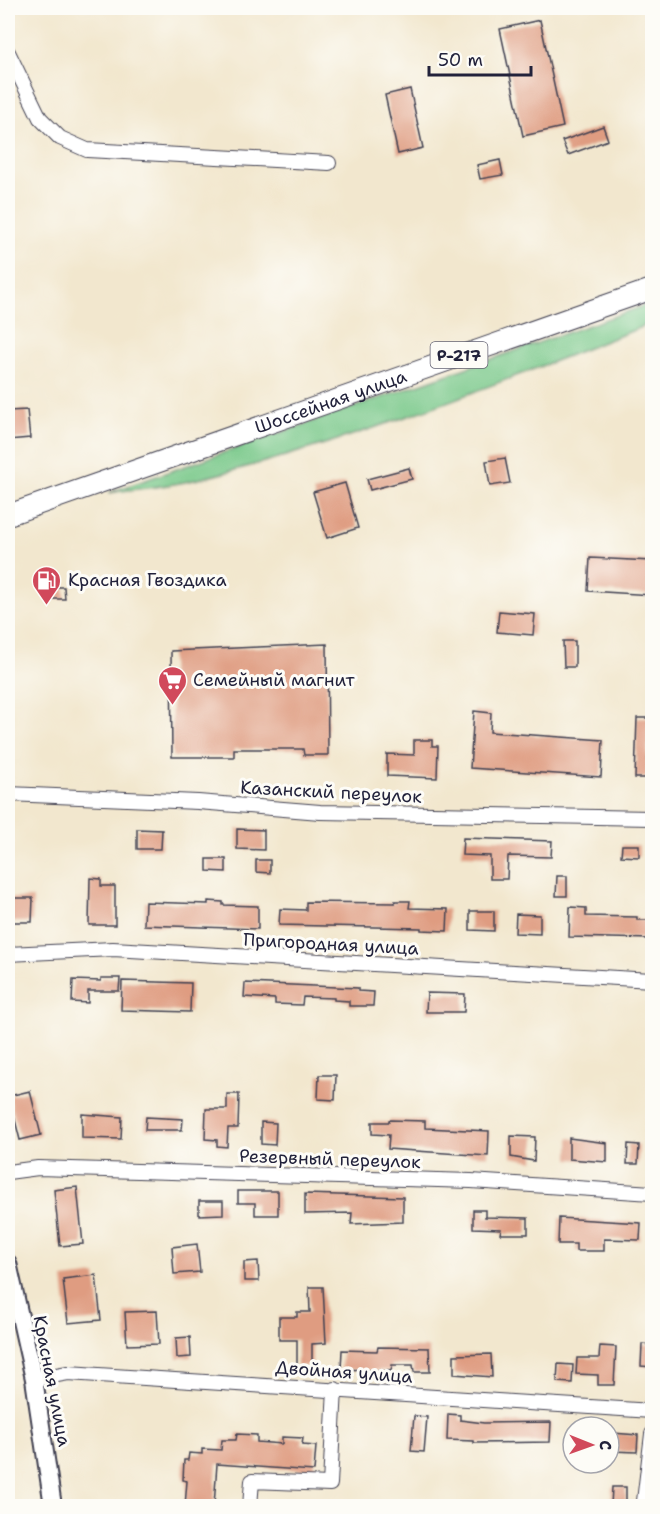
<svg xmlns="http://www.w3.org/2000/svg" width="660" height="1514" viewBox="0 0 660 1514" font-family="'Shantell Sans',sans-serif">
<style>
.green{fill:#78c889;stroke:#4d7562;stroke-width:1.5}
.building{fill:#df9c81}
.lines{fill:none;stroke-linecap:round;stroke-linejoin:round}
.minor-casing{stroke:#414051;stroke-width:16}
.major-casing{stroke:#414051;stroke-width:20}
.highway-casing{stroke:#414051;stroke-width:22}
.minor{stroke:#fff;stroke-width:14}
.major{stroke:#fff;stroke-width:16}
.highway{stroke:#fff;stroke-width:20}
.labels{text-anchor:middle;stroke-width:6;stroke-linejoin:round;paint-order:stroke}
.shield{fill:#fdfcf7;stroke:#646373;stroke-width:1.5}
.shield-label{font-size:16px;font-weight:bold;fill:#22223b}
.street-label{font-size:18px;fill:#22223b;stroke:#fdfcf7}
.poi-label{font-size:18px;fill:#22223b;stroke:#fdfcf7;text-anchor:start}
</style>
<rect width="100%" height="100%" fill="#fdfcf7"/>
<filter id="ink" filterUnits="userSpaceOnUse"><feTurbulence type="fractalNoise" baseFrequency=".0167" numOctaves="2"/><feDisplacementMap in="SourceGraphic" scale="12" xChannelSelector="R" yChannelSelector="G"/><feConvolveMatrix kernelMatrix="1 2 1 2 8 2 1 2 1" color-interpolation-filters="sRGB"/></filter>
<filter id="wash" filterUnits="userSpaceOnUse"><feTurbulence type="fractalNoise" baseFrequency=".008" numOctaves="4" result="noise"/><feDisplacementMap in="SourceGraphic" scale="24" xChannelSelector="R" yChannelSelector="G"/><feGaussianBlur stdDeviation="1.35" result="paint"/><feColorMatrix in="noise" values="0 0 0 0 0 0 0 0 0 0 0 0 0 0 0 0 0 1.4 0 .05"/><feComposite in="paint" operator="in"/></filter>
<g filter="url(#wash)">
<rect width="100%" height="100%" fill="#f2e7ce"/>
<path class="green" d="M652,303V323C501,382 348,445 190,481C163,487 135,489 108,493Z"/>
<g id="blocks">
<path class="building" d="M540,20L563,127L523,136L500,29Z
M410,89L423,148L398,154L385,95Z
M603,126L608,140L568,155L562,141Z
M500,160L503,175L480,179L477,165Z
M27,410L30,438L8,440V411Z
M505,458L510,483L490,486L486,461Z
M409,468L412,479L370,490L367,479Z
M345,483L358,528L327,538L313,492Z
M590,558L652,561V595L588,591Z
M52,587H64L65,599H52Z
M499,611L535,614L533,635L497,632Z
M563,641H575V667H564Z
M327,644L328,755H304L303,749H234V757H172L171,651Z
M474,711L491,713L490,732L603,740L601,777L470,768Z
M637,718H649L647,778H635Z
M414,740H432V746H438L437,778L387,776V754L414,755Z
M137,829L162,830L161,849H137Z
M237,829L264,830V850L237,849Z
M463,838L552,841L551,857L508,856L507,879H490V856L462,855Z
M622,845H639V857L621,856Z
M207,859H226V872L207,871Z
M256,860H270V873L256,872Z
M557,876H567V896H556Z
M90,878L101,879V886H115V925H89Z
M8,898H33L32,922H8Z
M208,901L223,902V905L258,906V929L144,925L145,902L208,904Z
M395,901H410L409,908L448,909L447,931L421,930V928L279,925L280,909L306,910V902L395,903Z
M570,907L586,908V916L637,917V920H652V939L569,937Z
M470,911H494V931L470,930Z
M516,914L540,915V934L515,933Z
M101,978H120L119,991H88V1003L72,1002L73,980L101,981Z
M122,981L191,983L190,1012L121,1010Z
M245,983L358,988V991L374,992L373,1006H349V1001L334,1000V998L303,997L302,1005L275,1004V999L244,997Z
M427,993L465,994L464,1012H426Z
M319,1075H336L335,1100L318,1099Z
M30,1091L41,1135L20,1140L9,1096Z
M227,1094H239L238,1128H228L227,1147L217,1146V1140L205,1139L206,1109H227Z
M82,1114L122,1117L121,1139L82,1138Z
M146,1117L183,1119L182,1130H145Z
M389,1120L425,1121V1128L489,1131L488,1156L388,1149L389,1135L372,1134V1122H389Z
M261,1122L276,1123L275,1145L261,1144Z
M511,1136L535,1137L534,1161L511,1157Z
M569,1138L607,1143V1162L569,1159Z
M628,1144L639,1145L638,1164H627Z
M77,1187L83,1244L60,1246L54,1190Z
M238,1191H278V1215H255V1203H238Z
M305,1194L403,1197V1222L351,1224L352,1213L305,1214Z
M199,1201H223V1214L199,1215Z
M473,1210H485V1217L528,1218V1234H500L501,1229L473,1228Z
M559,1218L641,1223L640,1240L604,1239V1251H576V1244H558Z
M197,1244L200,1272L174,1274L172,1247Z
M258,1261L259,1281H244V1262Z
M96,1275L101,1320L68,1323L63,1279Z
M309,1287H323L326,1343L312,1344V1366H297V1340H279V1317H297V1312H310Z
M157,1311L159,1344L127,1345L125,1312Z
M190,1337L191,1357L177,1358L176,1338Z
M642,1344L652,1345V1367L641,1366Z
M600,1346L616,1347L614,1385H598V1375L576,1374L577,1358H599Z
M378,1347L429,1348L430,1372H414L413,1365H392L391,1371L341,1369L342,1350L377,1351Z
M491,1354L492,1377L454,1374V1355Z
M558,1364L573,1365L572,1383L557,1382Z
M448,1414L460,1415V1420L484,1423L551,1422L550,1442L474,1443V1441L447,1440Z
M414,1416L427,1417L424,1452L411,1451Z
M612,1433L638,1435L637,1452L611,1451Z
M237,1434L257,1435V1442L282,1444V1437L303,1438L302,1445L316,1446L314,1471L217,1464L214,1506H185L187,1481L183,1480L184,1460H188L189,1453L202,1454V1449L221,1450L222,1440H236Z
M612,1487H626V1506H611Z"/>
</g>
</g>
<g filter="url(#ink)">
<use href="#blocks" fill-opacity="0" stroke="#414051" stroke-width="1.5"/>
<g class="lines">
<defs>
<path id="minor" d="M8,52L40,118L60,138L87,150L329,163
M8,794L198,802L320,812L652,818
M8,954L113,949L652,980
M8,1172L38,1168L471,1181L652,1193
M34,1379L68,1373L652,1411
M250,1506L252,1481L330,1484L335,1389
M651,1506L644,1501L652,1434"/>
<path id="major" d="M8,1263L34,1379L53,1506"/>
<g id="highway">
<path id="s1" d="M8,515L652,289"/>
</g>
</defs>
<use href="#minor" class="minor-casing"/>
<use href="#major" class="major-casing"/>
<use href="#highway" class="highway-casing"/>
<use href="#minor" class="minor"/>
<use href="#major" class="major"/>
<use href="#highway" class="highway"/>
</g>
</g>
<defs>
<symbol id="fuel-pin" viewBox="-11 -11 22 30"><path d="M0 17L-7.5 6A9.5 9.5 0 1 1 7.5 6Z" fill="#d1495b" stroke="#fdfcf7"/><path d="M-5.5-6h7V0h2V4h1.3V-2.5L3-4.5l.8-.8L6-3V5H2.5V1h-1V6h-7ZM-4.2-4.7v3.2H.2V-4.7Z" fill="#fff"/></symbol>
<symbol id="supermarket-pin" viewBox="-11 -11 22 30"><path d="M0 17L-7.5 6A9.5 9.5 0 1 1 7.5 6Z" fill="#d1495b" stroke="#fdfcf7"/><path d="M-6-5.5h2.5l.6 2H6L4.5 2H-2.5L-4.4-4H-6ZM-1.5 3.2a1.3 1.3 0 1 0 .1 0ZM3 3.2a1.3 1.3 0 1 0 .1 0Z" fill="#fff"/></symbol>
</defs>
<g fill-rule="evenodd">
<use href="#fuel-pin" x="30" y="564" width="33" height="45"/>
<use href="#supermarket-pin" x="156" y="664" width="33" height="45"/>
</g>
<g class="labels">
<rect class="shield" x="430.5" y="342" width="57" height="26" rx="4.5"/>
<g class="shield-label">
<text x="459" y="361">Р-217</text>
</g>
<g class="street-label">
<text dy="6" stroke="none"><textPath href="#s1" startOffset="342">Шоссейная улица</textPath></text>
<text transform="translate(331 792) rotate(3)" y="6">Казанский переулок</text>
<text transform="translate(331 944) rotate(3)" y="6">Пригородная улица</text>
<text transform="translate(330 1159) rotate(2)" y="6">Резервный переулок</text>
<text transform="translate(344 1372) rotate(4)" y="6">Двойная улица</text>
<text transform="translate(52 1381) rotate(79)" y="6">Красная улица</text>
</g>
<g class="poi-label">
<text x="68" y="586">Красная Гвоздика</text>
<text x="193" y="686">Семейный магнит</text>
</g>
</g>
<rect width="660" height="1514" fill="none" stroke="#fdfcf7" stroke-width="30"/>
<g transform="translate(591 1445) rotate(91)"><circle r="28" fill="#fdfcf7" stroke="#a5a5ac" stroke-width="1.5"/>
<path d="M0-4.5L10 22L0 15L-10 22Z" fill="#d1495b"/>
<text y="-9" font-size="16" font-weight="bold" text-anchor="middle" fill="#22223b">С</text>
</g>
<path d="M429 66v9h102v-9" fill="none" stroke="#22223b" stroke-width="3"/>
<text x="438" y="66" font-size="18" fill="#22223b" stroke="#fdfcf7" stroke-width="4.5" paint-order="stroke">50 m</text>
</svg>
